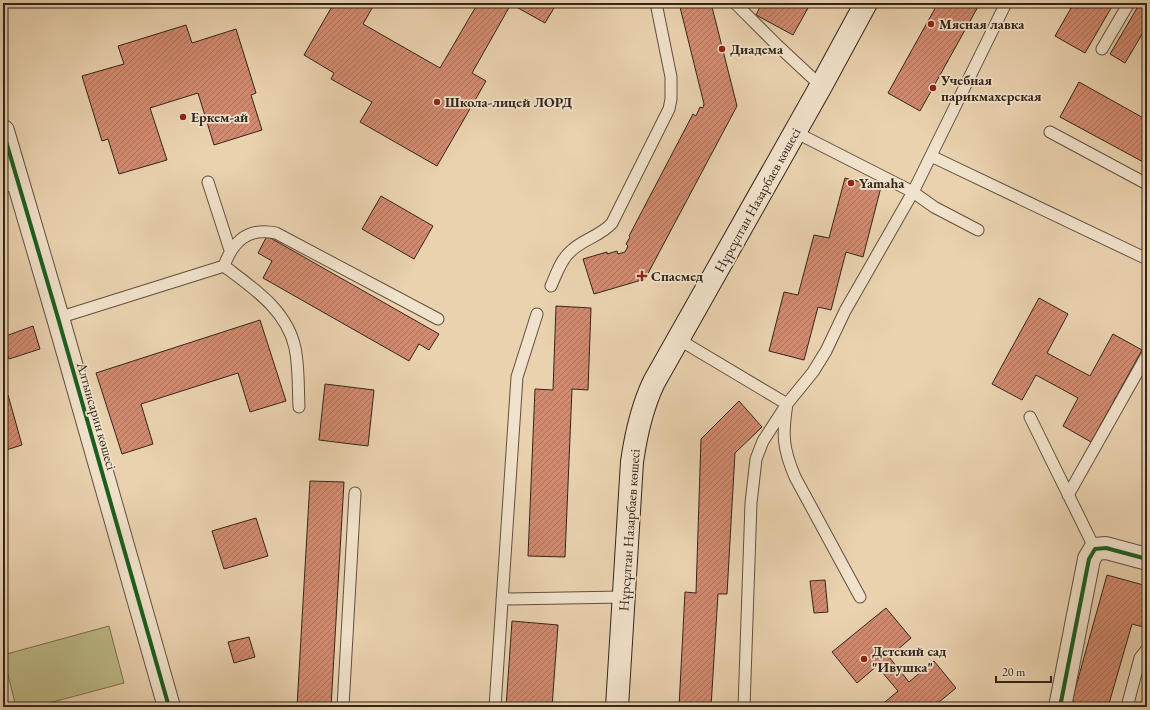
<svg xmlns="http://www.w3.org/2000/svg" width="1150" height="710" viewBox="0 0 1150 710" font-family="'EB Garamond',serif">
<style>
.pitch{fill:#bcba87;stroke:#787051}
.building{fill:url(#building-hatch);stroke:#33251b}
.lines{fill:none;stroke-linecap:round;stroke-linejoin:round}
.service-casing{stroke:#615040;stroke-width:13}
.minor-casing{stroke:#615040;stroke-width:24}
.tertiary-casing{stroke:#615040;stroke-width:24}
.secondary-casing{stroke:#33251b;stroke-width:24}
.service{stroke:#f1e2cb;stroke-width:11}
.minor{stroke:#f1e2cb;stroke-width:22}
.tertiary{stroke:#f1e2cb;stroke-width:22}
.secondary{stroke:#f1e2cb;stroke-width:22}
.cycleway-casing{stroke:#f1e2cb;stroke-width:6}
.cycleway{stroke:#1b5e20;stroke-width:4}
.poi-dot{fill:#8f2418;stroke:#f1e2cb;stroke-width:1.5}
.labels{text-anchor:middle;stroke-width:3.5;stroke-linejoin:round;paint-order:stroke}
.poi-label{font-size:14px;font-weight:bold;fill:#33251b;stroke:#f1e2cb;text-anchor:start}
.street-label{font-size:14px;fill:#33251b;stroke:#f1e2cb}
</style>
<defs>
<pattern id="building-hatch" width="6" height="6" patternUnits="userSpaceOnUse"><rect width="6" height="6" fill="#d28a70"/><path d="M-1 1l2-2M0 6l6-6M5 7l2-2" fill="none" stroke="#ab715b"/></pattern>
</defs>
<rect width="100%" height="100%" fill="#ead2af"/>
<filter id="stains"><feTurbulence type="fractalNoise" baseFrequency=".005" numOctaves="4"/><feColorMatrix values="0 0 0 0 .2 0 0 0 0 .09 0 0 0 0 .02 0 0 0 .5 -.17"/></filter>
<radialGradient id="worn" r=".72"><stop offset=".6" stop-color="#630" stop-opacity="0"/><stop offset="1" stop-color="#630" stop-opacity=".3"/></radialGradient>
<path class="pitch" d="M109,626L124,683L34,707H16L3,655Z"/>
<path class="building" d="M334,3H375L363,24L440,68L478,3H557L545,23L511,4L472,73L486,81L437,166L360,122L372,102L331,79L334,73L304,55Z
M679,3H711L737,106L645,279L594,294L583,259L607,252V254L617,251L618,254L625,252L628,246L626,244L630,237L629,236L693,114L696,116L700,107L703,108L704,104Z
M762,3H798L808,8L793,35L756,15Z
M938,3H980L920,111L888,93Z
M1074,3H1114L1085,53L1055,36Z
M1140,3H1147V26L1125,63L1110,54Z
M186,25L192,43L236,29L256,93L251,95L262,130L214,145L198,93L150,108L167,160L119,174L108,139L102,141L82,76L124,64L118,46Z
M1079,82L1147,120V164L1060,117Z
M845,178L881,187L863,257L846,252L831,310L818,307L804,360L769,351L784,292L798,295L814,235L829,238Z
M381,196L433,226L414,259L362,229Z
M267,236L439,334L429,350L419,344L409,361L263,278L272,261L258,253Z
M1039,298L1068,314L1047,353L1090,376L1113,334L1142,350L1091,442L1063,426L1078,398L1036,375L1022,400L992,384Z
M556,306L591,308L588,390L572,389L565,557L528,556L535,389L553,390Z
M260,320L286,401L250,412L238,373L141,404L153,444L122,454L96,373Z
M33,326L40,349L9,359L3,343V337Z
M325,384L374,390L368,446L319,440Z
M8,395L22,445L3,451V396Z
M739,401L762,427L735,453L727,594H718L711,707H679L685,592L696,593L701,439Z
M310,481L344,482L331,707H297Z
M256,518L268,556L224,569L212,531Z
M1107,575L1147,586V628L1132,624L1108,707H1073V697Z
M825,580L828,612L814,613L810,581Z
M886,608L911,638L889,657L909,682L934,661L956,688L933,707H879L898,691L877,666L857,683L832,652Z
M512,621L558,625L552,707H506Z
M249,637L255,657L234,663L228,642Z"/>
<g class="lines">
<defs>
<path id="service" d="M735,3L776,44L821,86
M1102,49L1129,3
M795,132L913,192L934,207L978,230
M1050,132L1147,184
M931,156L1147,259
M208,182L230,250
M3,187L17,183
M224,266C233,241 248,227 276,233L438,319
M551,286C556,275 561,259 571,251C583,239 601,236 612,223L669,109L671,99V77L656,3
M58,318L224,266C253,288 287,310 295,348C299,367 298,387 299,407
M678,339L787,404C782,435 783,449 795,477L860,597
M1030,417L1095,549
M1068,495L1147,355
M502,599L623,597
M343,707L355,493
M495,707L517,377L537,314
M744,707L751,503L756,459L763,441L787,404L813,372L826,351L845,311L913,192L1006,3
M1127,707L1140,658L1147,649"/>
<path id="minor" d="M1060,707L1089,559L1095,549L1106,548L1147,559"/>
<path id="tertiary" d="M3,131L58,318L169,707"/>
<path id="secondary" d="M617,707L632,462C636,434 642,407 654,382L821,86L866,3"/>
</defs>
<use href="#service" class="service-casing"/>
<use href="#minor" class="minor-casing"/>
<use href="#tertiary" class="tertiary-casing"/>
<use href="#secondary" class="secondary-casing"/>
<use href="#service" class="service"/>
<use href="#minor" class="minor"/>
<use href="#tertiary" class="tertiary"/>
<use href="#secondary" class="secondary"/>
<defs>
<path id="cycleway" d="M3,131L58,318L169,707
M1060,707L1089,559L1095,549L1106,548L1147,559"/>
</defs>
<use href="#cycleway" class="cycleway-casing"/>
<use href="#cycleway" class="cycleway"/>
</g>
<g class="poi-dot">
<circle cx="931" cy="24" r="4"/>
<circle cx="722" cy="49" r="4"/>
<circle cx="933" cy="88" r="4"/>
<circle cx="437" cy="102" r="4"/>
<circle cx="183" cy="117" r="4"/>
<circle cx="851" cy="183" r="4"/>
<path d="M640 270h4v4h4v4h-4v4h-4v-4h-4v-4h4z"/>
<circle cx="864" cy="659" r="4"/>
</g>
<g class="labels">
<g class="poi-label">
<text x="939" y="29">Мясная лавка</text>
<text x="730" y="54">Диадема</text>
<text x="941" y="85">Учебная<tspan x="941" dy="16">парикмахерская</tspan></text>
<text x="445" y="107">Школа-лицей ЛОРД</text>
<text x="191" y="122">Еркем-ай</text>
<text x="859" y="188">Yamaha</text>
<text x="651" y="281">Спасмед</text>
<text x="872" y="656">Детский сад<tspan x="872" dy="16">"Ивушка"</tspan></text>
</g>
<g class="street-label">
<text transform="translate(757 200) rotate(-61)" y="5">Нұрсұлтан Назарбаев көшесі</text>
<text transform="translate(97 416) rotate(74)" y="5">Алтынсарин көшесі</text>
<text transform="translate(629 530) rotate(-86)" y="5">Нұрсұлтан Назарбаев көшесі</text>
</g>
</g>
<rect width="1150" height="710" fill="none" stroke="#ead2af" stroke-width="16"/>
<rect x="4" y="4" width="1142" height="702" fill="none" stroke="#33251b" stroke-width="2"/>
<rect x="8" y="8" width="1134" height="694" fill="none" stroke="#33251b"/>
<path d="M996 676v6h55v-6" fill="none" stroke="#33251b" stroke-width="2"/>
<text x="1002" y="676" font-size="12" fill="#33251b" stroke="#f1e2cb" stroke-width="3" paint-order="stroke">20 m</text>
<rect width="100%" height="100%" filter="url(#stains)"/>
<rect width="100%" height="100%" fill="url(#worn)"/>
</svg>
